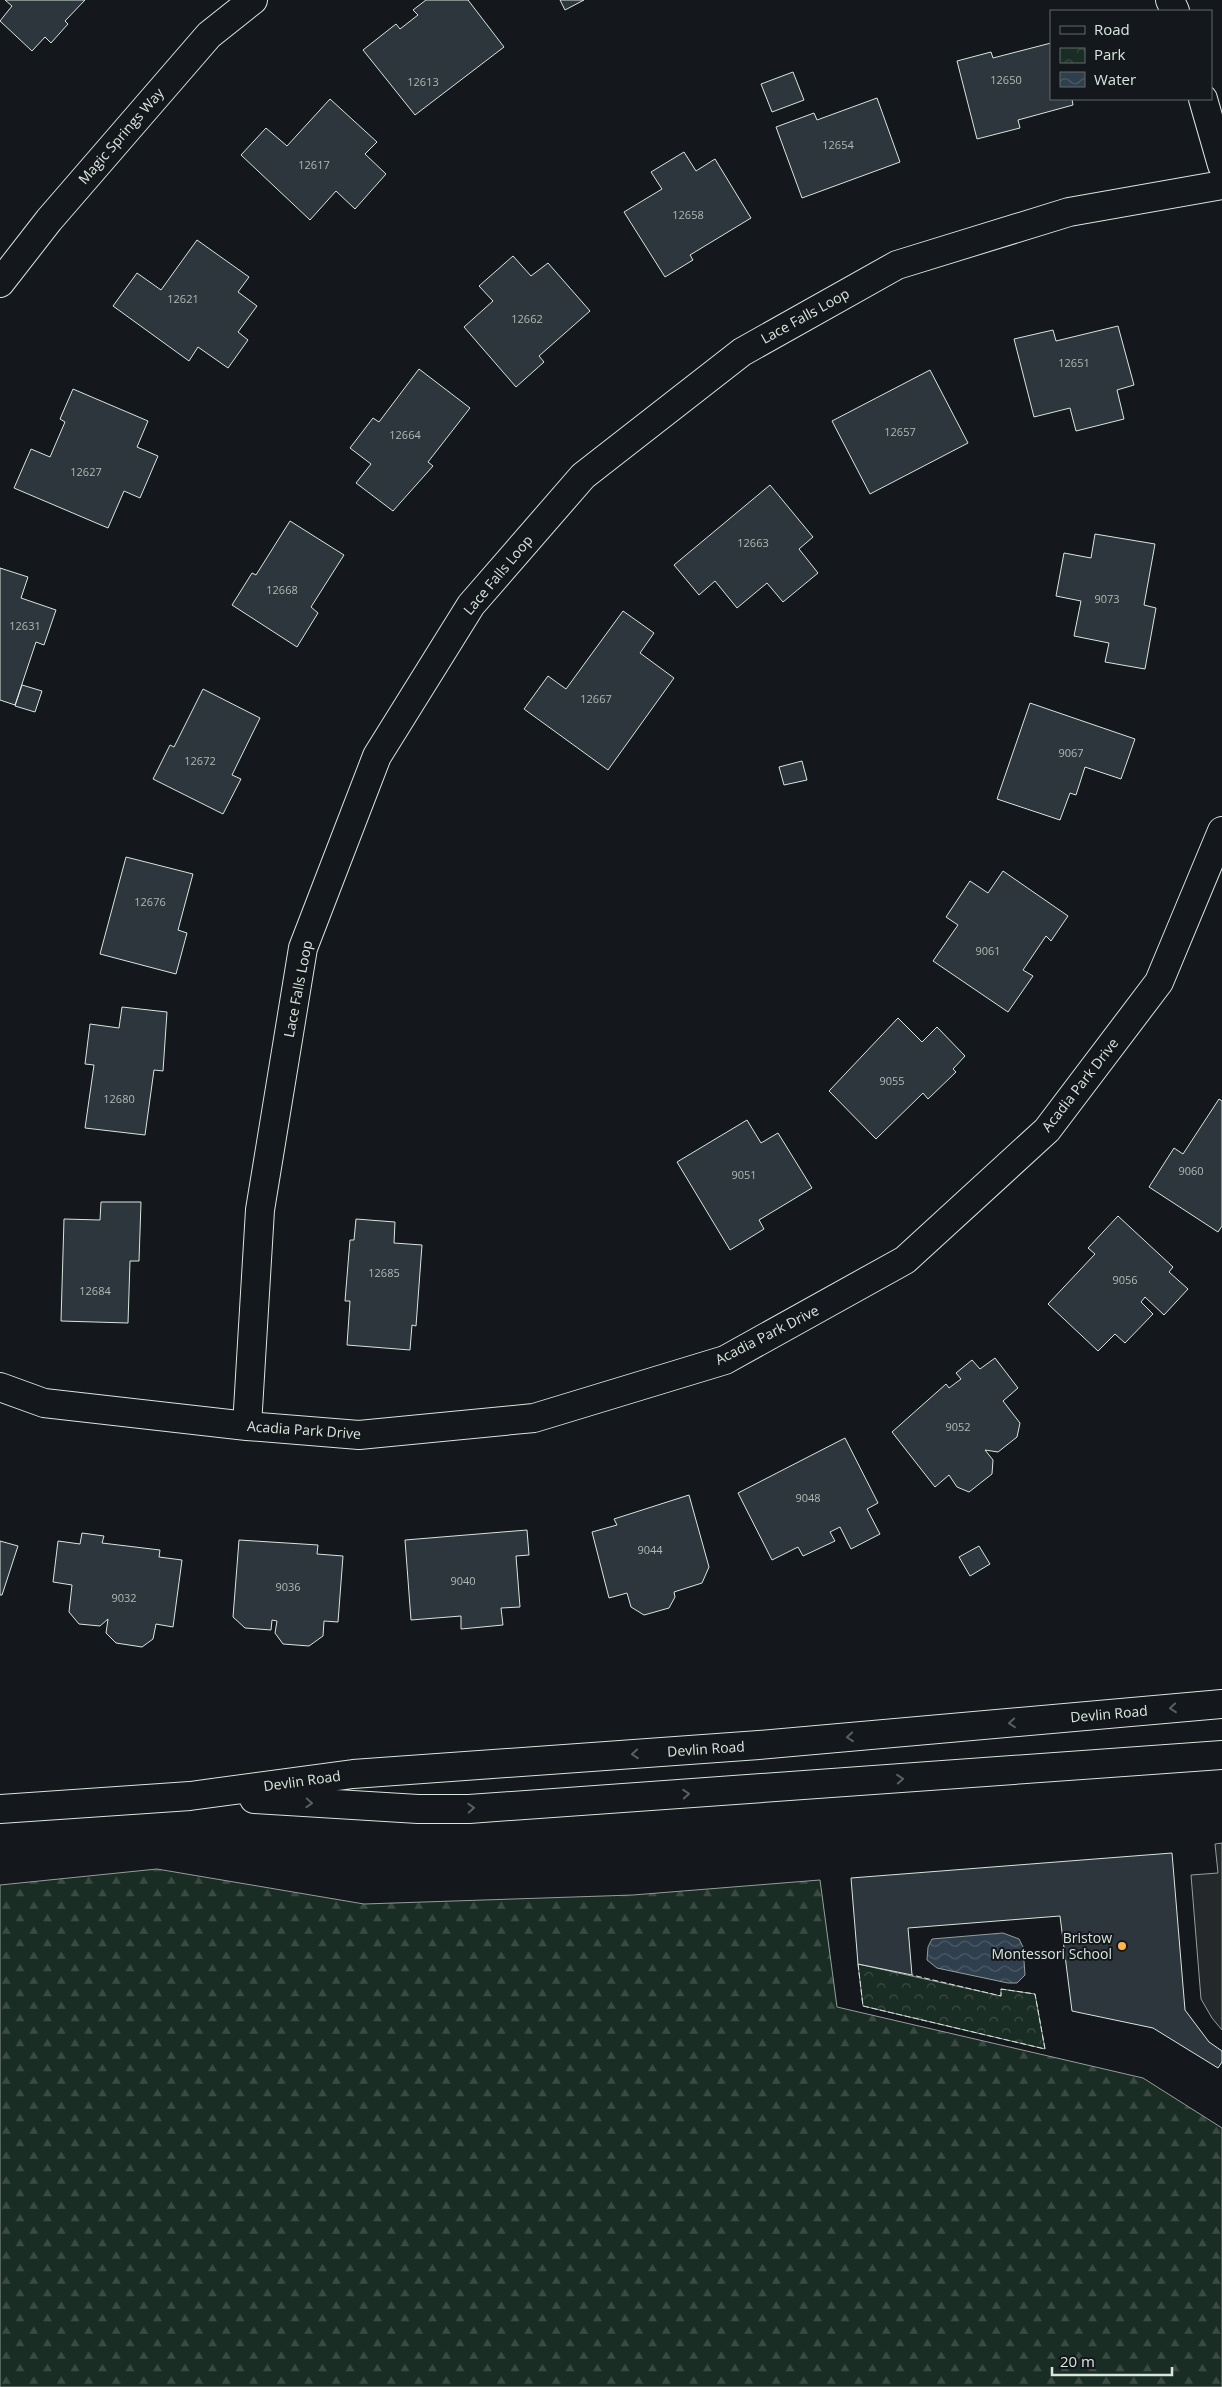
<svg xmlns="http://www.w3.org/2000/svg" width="1222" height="2387" viewBox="0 0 1222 2387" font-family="'Open Sans',sans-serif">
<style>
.forest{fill:url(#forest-firs);stroke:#939e99}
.park{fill:url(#park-crowns);stroke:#939e99}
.parking{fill:#24282b;stroke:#939e99}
.water{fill:url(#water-waves);stroke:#939e99}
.building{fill:#2c363c;stroke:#d8e6dc}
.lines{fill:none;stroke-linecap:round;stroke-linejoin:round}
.street-casing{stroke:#d8e6dc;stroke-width:30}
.secondary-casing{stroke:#d8e6dc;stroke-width:30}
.street{stroke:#14181c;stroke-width:28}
.secondary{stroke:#14181c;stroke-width:28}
.fence{stroke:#d8e6dc;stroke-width:1;stroke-dasharray:6 2.5;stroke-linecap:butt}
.oneway{stroke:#59605f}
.poi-dot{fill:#ffb74d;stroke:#14181c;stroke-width:2}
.labels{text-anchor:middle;stroke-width:4;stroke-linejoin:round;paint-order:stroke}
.number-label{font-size:11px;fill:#adbab4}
.street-label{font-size:14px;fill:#d8e6dc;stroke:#14181c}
.poi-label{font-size:14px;fill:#d8e6dc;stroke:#14181c;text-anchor:end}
</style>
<defs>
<pattern id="forest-firs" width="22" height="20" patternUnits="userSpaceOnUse" patternTransform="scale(1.25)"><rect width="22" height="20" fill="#1a2d24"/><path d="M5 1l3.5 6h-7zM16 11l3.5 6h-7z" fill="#3b4b43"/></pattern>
<pattern id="park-crowns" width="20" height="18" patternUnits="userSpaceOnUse" patternTransform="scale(1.25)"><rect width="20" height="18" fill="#1a2d24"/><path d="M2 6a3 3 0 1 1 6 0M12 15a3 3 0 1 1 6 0" fill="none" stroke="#3b4b43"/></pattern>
<pattern id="water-waves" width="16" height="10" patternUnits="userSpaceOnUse" patternTransform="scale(1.25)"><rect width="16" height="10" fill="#2f3f4d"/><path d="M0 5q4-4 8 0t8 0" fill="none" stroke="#4c5b66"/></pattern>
</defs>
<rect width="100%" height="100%" fill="#14181c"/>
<path class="forest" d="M157,1869L364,1904L633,1895L820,1880L837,2007L1143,2078L1222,2128V2387H0V1885Z"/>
<path class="park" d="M858,1964L1001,1996V1989L1035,1994L1045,2049L863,2006Z"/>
<path class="parking" d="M1222,1843V2030L1212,2018L1201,1999L1191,1875L1218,1873L1215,1844Z"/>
<path class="water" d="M1003,1933L1019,1939L1023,1947L1025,1975L1017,1983H1008L937,1968L927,1960L928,1947L932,1939Z"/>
<path class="building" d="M5,0H85L65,21L68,24L51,43L45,37L32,51L0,21L12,6Z
M426,0H468L504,47L415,115L363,50L396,24L400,29L418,15L413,10Z
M560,0H584L565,10Z
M1051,43V99H1072L1073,105L1018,120L1020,128L977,139L957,61L991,52L993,58Z
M793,72L804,100L772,112L761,84Z
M877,98L900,162L802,198L776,127L814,113L817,120Z
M330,99L377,142L365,154L386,174L355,209L336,191L310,220L241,155L266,128L287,146Z
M684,152L696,171L715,159L751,218L690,255L693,260L665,277L624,212L662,189L651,172Z
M197,240L249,277L238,292L257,306L238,332L248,340L228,368L198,347L189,361L113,306L137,273L161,290Z
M513,256L531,276L548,263L590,311L539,356L544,362L516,387L464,327L493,301L479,286Z
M1118,326L1134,385L1117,390L1124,419L1076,431L1070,408L1034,417L1014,339L1053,330L1056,341Z
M419,369L470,408L428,462L433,466L393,511L356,483L371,464L350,448L373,418L379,422Z
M930,370L968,443L870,494L832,421Z
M73,389L148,421L137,447L158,456L140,498L124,491L108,528L14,488L31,449L50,457L65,422L60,419Z
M770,485L813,537L799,549L818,573L783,602L767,583L737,608L715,581L699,595L674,565Z
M290,521L344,555L311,607L318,613L297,647L232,605L252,573L256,575Z
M1095,534L1155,544L1144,605L1156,608L1145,669L1105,662L1109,643L1074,636L1081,601L1056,596L1064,553L1091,558Z
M0,568L28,577L21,598L56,610L44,645L36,642L15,705L0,700Z
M623,611L654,633L640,653L674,678L608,770L524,709L548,676L566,689Z
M22,685L42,691L35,712L15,706Z
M203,689L260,718L232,775L241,779L223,814L153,779L170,745L174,747Z
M1030,703L1135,739L1121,779L1085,767L1076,795L1070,793L1060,820L997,799Z
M802,761L807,780L784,785L779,767Z
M126,857L193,874L178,930L187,933L176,974L100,954Z
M1003,871L1068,916L1051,941L1046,936L1023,970L1033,976L1008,1012L933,961L958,925L946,917L970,881L988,893Z
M122,1007L167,1012L163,1071L154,1070L145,1135L85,1128L94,1065L85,1064L90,1024L119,1028Z
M898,1018L922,1042L937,1027L965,1056L953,1069L956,1072L928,1099L923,1093L876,1139L829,1091Z
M1219,1099L1222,1101V1226L1218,1232L1149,1187L1174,1148L1183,1154Z
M747,1120L761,1143L778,1133L812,1188L759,1220L764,1229L730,1250L677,1162Z
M101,1202H141L139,1261H130L128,1323L61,1321L64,1219L100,1220Z
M1118,1216L1173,1267L1169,1272L1188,1289L1164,1315L1145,1297L1141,1302L1153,1314L1125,1343L1115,1334L1098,1351L1048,1304L1095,1254L1088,1248Z
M356,1219L395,1222L394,1243L422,1245L416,1326L412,1325L410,1350L347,1345L350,1301H345L350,1240H354Z
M995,1358L1018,1388L1003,1401L1020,1423L1017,1437L998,1452L985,1450L993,1460L992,1474L969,1492L957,1487L949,1475L935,1487L892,1432L946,1384L949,1388L961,1379L956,1373L972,1360L980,1369Z
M845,1438L878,1503L867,1509L880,1534L851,1549L840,1527L830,1532L835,1541L803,1556L798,1547L772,1560L738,1493Z
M689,1495L709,1567L702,1583L674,1592L675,1597L669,1608L644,1615L631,1607L627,1593L609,1598L592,1532L617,1525L614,1519Z
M527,1530L529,1555L516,1556L520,1607L501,1608L503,1625L461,1629V1616L411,1620L405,1540Z
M82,1533L104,1536L102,1543L160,1550L159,1557L182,1560L173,1627L156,1624L153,1639L142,1647L116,1643L106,1633L108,1619L100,1626L79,1624L69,1612L72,1585L53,1582L58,1541L80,1544Z
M239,1540L318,1545L317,1554L343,1556L338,1622L324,1621L323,1636L309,1646L283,1644L275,1633L277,1621L272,1620L271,1630L245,1628L233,1617Z
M0,1541L18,1546L2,1595H0Z
M979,1546L990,1564L970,1576L959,1557Z
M1172,1853L1185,2010L1209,2042L1222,2051V2062L1218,2068L1153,2028L1072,2011L1060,1916L908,1928L912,1975L858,1964L851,1878Z"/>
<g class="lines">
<defs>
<path id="street" d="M1170,0L1175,11
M1203,99L1222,165
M0,283L49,220L209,35L253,0
M0,1387L44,1403L247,1426L359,1435L534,1418L725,1360L905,1260L1047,1130L1159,982L1222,831
M247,1426L260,1210L303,948L377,756L471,605L583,476L742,352L897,265L1069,212L1222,185"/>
<path id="secondary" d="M254,1799L418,1809H469L1222,1755
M0,1809L190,1796L353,1774L759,1745L1222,1704"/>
</defs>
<use href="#street" class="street-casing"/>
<use href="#secondary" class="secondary-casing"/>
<use href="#street" class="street"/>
<use href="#secondary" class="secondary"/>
<path class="fence" d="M858,1964L863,2006L1045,2049L1035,1994L1001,1989V1996L912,1975"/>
</g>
<defs><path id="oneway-chevron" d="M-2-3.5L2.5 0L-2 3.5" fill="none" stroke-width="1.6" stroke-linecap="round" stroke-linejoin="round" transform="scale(1.25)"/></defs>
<g class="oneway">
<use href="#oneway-chevron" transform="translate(1173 1708) rotate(175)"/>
<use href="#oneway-chevron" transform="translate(1012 1723) rotate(175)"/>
<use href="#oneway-chevron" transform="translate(850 1737) rotate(175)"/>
<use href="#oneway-chevron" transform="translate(635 1754) rotate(176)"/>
<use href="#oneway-chevron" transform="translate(900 1779) rotate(-4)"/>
<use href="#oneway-chevron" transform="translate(686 1794) rotate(-4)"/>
<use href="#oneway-chevron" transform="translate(309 1803) rotate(3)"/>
<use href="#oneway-chevron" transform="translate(471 1808) rotate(-3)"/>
</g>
<circle class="poi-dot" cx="1122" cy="1946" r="5"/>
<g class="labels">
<g class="number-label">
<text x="1006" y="84">12650</text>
<text x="423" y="86">12613</text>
<text x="838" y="149">12654</text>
<text x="314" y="169">12617</text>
<text x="688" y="219">12658</text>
<text x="183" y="303">12621</text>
<text x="527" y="323">12662</text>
<text x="1074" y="367">12651</text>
<text x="900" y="436">12657</text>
<text x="405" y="439">12664</text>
<text x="86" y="476">12627</text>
<text x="753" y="547">12663</text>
<text x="282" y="594">12668</text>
<text x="1107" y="603">9073</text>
<text x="25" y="630">12631</text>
<text x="596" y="703">12667</text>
<text x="1071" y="757">9067</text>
<text x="200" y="765">12672</text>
<text x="150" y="906">12676</text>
<text x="988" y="955">9061</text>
<text x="892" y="1085">9055</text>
<text x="119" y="1103">12680</text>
<text x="1191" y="1175">9060</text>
<text x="744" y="1179">9051</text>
<text x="384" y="1277">12685</text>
<text x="1125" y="1284">9056</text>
<text x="95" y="1295">12684</text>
<text x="958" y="1431">9052</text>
<text x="808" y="1502">9048</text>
<text x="650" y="1554">9044</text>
<text x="463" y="1585">9040</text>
<text x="288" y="1591">9036</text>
<text x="124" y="1602">9032</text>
</g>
<g class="street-label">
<text transform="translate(121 136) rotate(-49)" y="5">Magic Springs Way</text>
<text transform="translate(805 316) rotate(-29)" y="5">Lace Falls Loop</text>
<text transform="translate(498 575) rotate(-50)" y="5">Lace Falls Loop</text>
<text transform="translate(298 989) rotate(-79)" y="5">Lace Falls Loop</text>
<text transform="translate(1080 1085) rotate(-52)" y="5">Acadia Park Drive</text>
<text transform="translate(767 1335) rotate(-27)" y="5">Acadia Park Drive</text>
<text transform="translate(304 1430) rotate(4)" y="5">Acadia Park Drive</text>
<text transform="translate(1109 1714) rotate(-5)" y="5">Devlin Road</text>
<text transform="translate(706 1749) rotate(-4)" y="5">Devlin Road</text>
<text transform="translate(302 1781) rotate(-8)" y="5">Devlin Road</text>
</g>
<g class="poi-label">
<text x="1112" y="1943">Bristow<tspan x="1112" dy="16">Montessori School</tspan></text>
</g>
</g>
<rect x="1050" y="10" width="162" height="90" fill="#14181c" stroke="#626a69"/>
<rect x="1060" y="26" width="25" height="8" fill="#14181c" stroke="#626a69"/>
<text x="1094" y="35" font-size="15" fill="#d8e6dc">Road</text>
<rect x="1060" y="48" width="25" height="15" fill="url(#park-crowns)" stroke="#626a69"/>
<text x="1094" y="60" font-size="15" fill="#d8e6dc">Park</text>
<rect x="1060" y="72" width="25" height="15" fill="url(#water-waves)" stroke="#626a69"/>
<text x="1094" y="85" font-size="15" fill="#d8e6dc">Water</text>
<path d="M1052 2367v8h120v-8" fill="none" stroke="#d8e6dc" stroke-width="2.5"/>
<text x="1060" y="2367" font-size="15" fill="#d8e6dc" stroke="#14181c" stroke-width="4" paint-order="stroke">20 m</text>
</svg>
